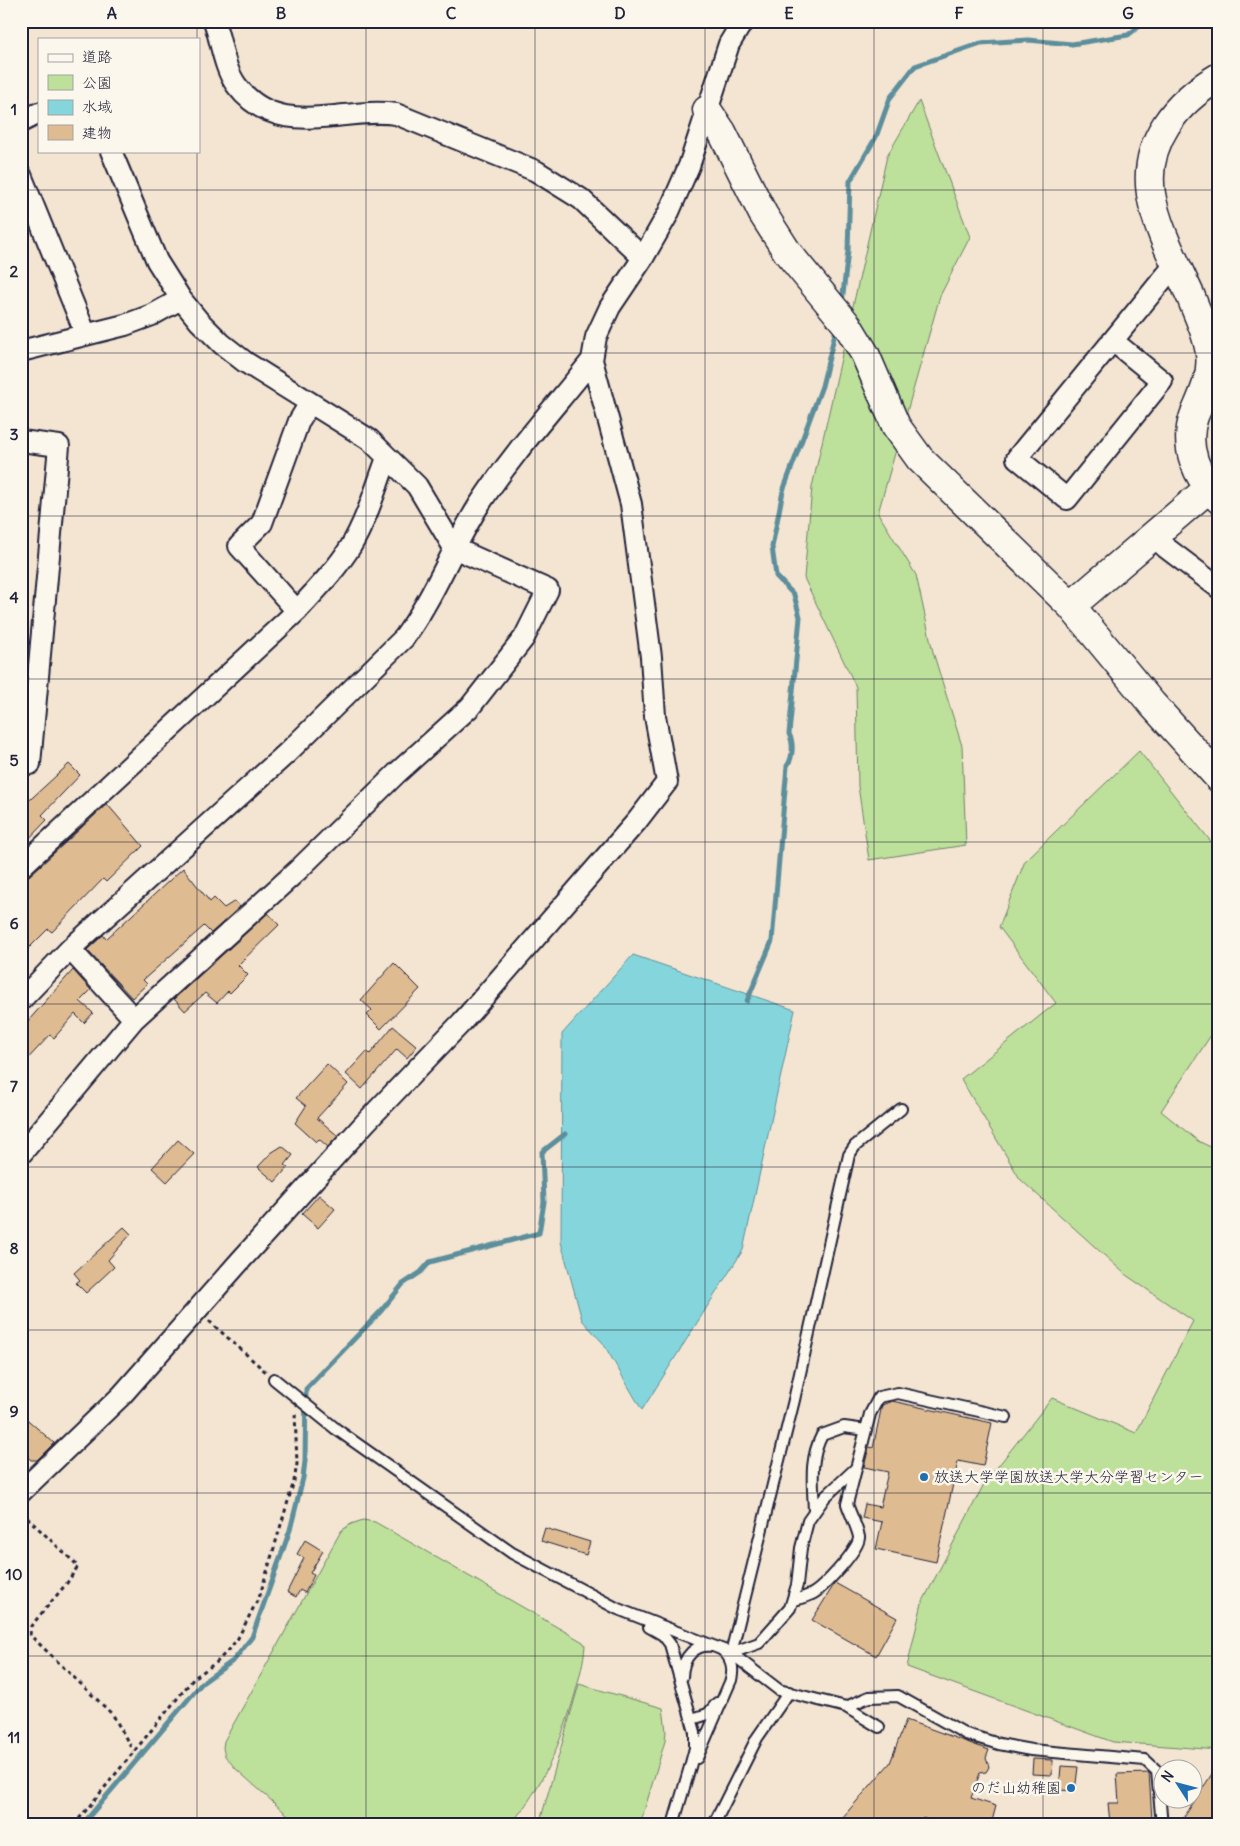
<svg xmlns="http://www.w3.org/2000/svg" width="1240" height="1846" viewBox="0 0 1240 1846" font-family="Delius,'Klee One',sans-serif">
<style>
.green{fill:#bde09a;stroke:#70816a}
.water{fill:#85d6dc;stroke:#5d8e9c}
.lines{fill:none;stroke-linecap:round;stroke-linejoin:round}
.stream{stroke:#5d8e9c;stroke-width:5}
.building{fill:#dfbb91;stroke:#22223b}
.lane-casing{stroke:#22223b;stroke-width:14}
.street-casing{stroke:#22223b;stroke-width:24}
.secondary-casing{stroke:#22223b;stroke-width:31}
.path{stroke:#22223b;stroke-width:3;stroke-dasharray:4 4;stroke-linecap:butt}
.lane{stroke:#fbf7ec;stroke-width:10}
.street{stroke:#fbf7ec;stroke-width:20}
.secondary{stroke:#fbf7ec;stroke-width:28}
.grid{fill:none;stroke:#22223b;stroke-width:1;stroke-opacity:0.55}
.poi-dot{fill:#1f6fb2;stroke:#fbf7ec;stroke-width:2}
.labels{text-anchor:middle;stroke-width:5;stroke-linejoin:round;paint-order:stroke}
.poi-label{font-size:15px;fill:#22223b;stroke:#fbf7ec;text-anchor:start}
.neatline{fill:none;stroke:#22223b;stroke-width:2}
.grid-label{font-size:16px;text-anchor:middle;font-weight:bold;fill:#22223b}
</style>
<rect width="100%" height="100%" fill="#f3e5d1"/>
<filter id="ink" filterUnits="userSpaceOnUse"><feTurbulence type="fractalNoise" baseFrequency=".02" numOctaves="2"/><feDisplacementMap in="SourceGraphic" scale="10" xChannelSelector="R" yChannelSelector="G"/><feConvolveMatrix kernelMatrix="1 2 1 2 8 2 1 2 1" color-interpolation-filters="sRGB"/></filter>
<g filter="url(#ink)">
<path class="green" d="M919,101L970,237L940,296L878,513L916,575L933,652L962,746L966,845L869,860L858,786L856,687L804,578L812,487L887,156Z
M1139,751L1216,848L1219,846V1023L1161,1111L1198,1141L1219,1151V1750L1113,1742L907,1667L922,1603L984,1484L1052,1398L1136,1433L1193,1321L1126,1275L1020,1179L961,1079L1056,1003L999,927L1025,861Z
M363,1520L375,1522L583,1642L585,1645C584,1662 579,1678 575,1694C561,1743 543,1787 510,1825H302L283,1811L236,1769L225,1756L223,1748L224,1741L341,1531L351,1524Z
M579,1684L663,1708L666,1731L665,1741L640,1825H539Z"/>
<path class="water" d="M633,955L795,1010L743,1250L642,1410L603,1343L582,1320L561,1242L562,1034Z"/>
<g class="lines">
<path class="stream" d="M842,303L848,251L850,181L876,137L890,98L915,66L981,43L1028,40L1072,44L1128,35L1146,21
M747,1001L772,941L787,766C793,758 794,743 789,734L800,617L794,595L776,576L772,547L783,491L822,386L837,325
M82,1825L202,1683L234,1660L252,1637L290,1530L303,1478L305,1461L306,1389L381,1311L403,1284L421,1272L430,1262L539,1233L544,1202L542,1152L565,1134"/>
</g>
<path class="building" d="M69,764L80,775L42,815L47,820L22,846L24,848L21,851V808Z
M107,804L143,846L106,882L103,879L52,932L48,929L21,956V879L29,876L40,866Z
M183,868L210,902L214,898L224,908L235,901L240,907L211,933L204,926L143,980L147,984L132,998L87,950L103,935L106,939Z
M268,913L279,925L238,965L248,975L230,993L228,991L217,1003L205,993L185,1011L174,999Z
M394,963L420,989L381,1029L367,1015L372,1010L361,1000Z
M73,970L91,990L80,1001L93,1013L84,1023L75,1014L54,1038L50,1035L21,1066V1029Z
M393,1026L417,1046L407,1058L397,1049L362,1089L346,1074L367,1051L370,1054Z
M327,1064L348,1084L317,1118L338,1136L328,1147L319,1139L316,1142L295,1123L306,1106L296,1098Z
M178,1140L194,1154L167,1182L152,1168Z
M282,1146L293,1155L285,1165L288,1167L275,1182L258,1167L271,1153Z
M319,1195L335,1209L318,1228L302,1214Z
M124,1227L131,1234L108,1260L114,1267L86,1293L76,1283L80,1280L74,1273Z
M892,1401L992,1423L983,1466L958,1461L936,1562L876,1549L882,1522L862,1518L865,1504L880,1507L888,1472L864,1467L869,1447L873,1448L882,1405Z
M21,1414L54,1443L37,1460H31L21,1451Z
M545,1528L590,1542L586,1555L541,1541Z
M305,1540L323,1551L310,1573L314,1575L305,1593L300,1590L296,1597L287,1592L304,1558L297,1554Z
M835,1583L897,1618L876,1656L812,1620Z
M906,1720L989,1750L986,1758L989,1767L986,1772L980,1773L971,1798L996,1806L991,1825H940L923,1818L916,1825H836L890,1763Z
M1033,1759L1053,1760L1052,1775L1032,1774Z
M1219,1763V1808L1208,1825H1179Z
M1061,1766L1078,1767L1075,1791L1059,1790Z
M1149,1773L1152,1820L1110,1823L1108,1803H1119L1117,1774Z"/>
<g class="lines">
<defs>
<path id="lane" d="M274,1379L336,1429L512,1553L618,1609L731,1653L779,1690L846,1707L879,1727
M814,1511C813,1483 809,1460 822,1435L844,1427L866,1430
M793,1600C799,1599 806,1597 812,1594C822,1589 860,1549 859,1537C858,1530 850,1513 847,1504L870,1414L879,1397L898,1393L1006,1417
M649,1627L663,1635L670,1644L695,1732V1748L690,1767L673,1825
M731,1653L794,1400L849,1155L855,1146L901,1109
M731,1653L759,1643L790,1608L797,1585L801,1548L808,1521L825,1497L855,1469
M682,1677C683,1631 741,1639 731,1680L697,1758
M846,1707L869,1697L898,1696L966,1734L999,1744L1031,1750L1145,1760L1157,1771L1162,1825
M692,1719L708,1714L717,1703
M716,1820L757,1738L789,1692"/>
<path id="street" d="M214,21C221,41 224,69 237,86C279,141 342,106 396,114L536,171L581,199L643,258
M21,122L39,113
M21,175L86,335
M1113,341L1162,381L1067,499L1017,458L1176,263
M21,351L125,325L152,315L181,299
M21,441L59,446L30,764L21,763
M1154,536L1165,547L1219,588
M297,611L239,546L262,523L299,421L310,403
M21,867L297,611C316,590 336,570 351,546C367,519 376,487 387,458
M70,949L134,1019
M21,1000L70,949L287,753L404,638C434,597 452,548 479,505C512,454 554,408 592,360
M21,1154L134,1019L298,870L397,773L470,707L524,638L548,590L454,548L417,486L370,440L245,362L222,344L199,321L181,299L157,261L111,151
M21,1492L121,1396L241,1260L366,1122L462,1022L637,821L667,782L655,716L651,657L631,504L592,360L596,337L610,307L643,258L668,214L689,166L729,44L743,21"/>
<path id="secondary" d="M1219,77C1176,102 1143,142 1151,194C1156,227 1177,266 1191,297C1198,316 1208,334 1210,354C1213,376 1202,397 1194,416C1183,447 1197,478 1219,499
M707,110L722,132L763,214L788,253L848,326L865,354L896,426L920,459L1071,606L1152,704L1219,778
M1071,606L1209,488"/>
</defs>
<use href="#lane" class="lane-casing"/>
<use href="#street" class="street-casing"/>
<use href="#secondary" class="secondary-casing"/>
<path class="path" d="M209,1321L266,1372
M21,1512L78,1566L67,1583L31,1626L30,1635L113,1715L133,1751
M74,1825L194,1678L217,1662L237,1640L260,1595L294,1481L297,1464L295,1412"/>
<use href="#lane" class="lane"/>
<use href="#street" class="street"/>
<use href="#secondary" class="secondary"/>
</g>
</g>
<path class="grid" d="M197,21V39M366,21V1825M535,21V1825M705,21V1825M874,21V1825M1043,21V1825M197,151V1825M21,190H1219M21,353H1219M21,516H1219M21,679H1219M21,842H1219M21,1004H1219M21,1167H1219M21,1330H1219M21,1493H1219M21,1656H1219"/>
<g class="poi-dot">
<circle cx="924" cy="1477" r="5"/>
<circle cx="1071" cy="1788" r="5"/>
</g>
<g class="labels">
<g class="poi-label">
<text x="934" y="1482">放送大学学園放送大学大分学習センター</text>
<text x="1061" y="1793" text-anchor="end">のだ山幼稚園</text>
</g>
</g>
<rect width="1240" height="1846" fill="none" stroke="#fbf7ec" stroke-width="55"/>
<rect x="38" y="38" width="162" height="115" fill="#fbf7ec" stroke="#a4a2a5"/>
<rect x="48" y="54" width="25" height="8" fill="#fbf7ec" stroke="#a4a2a5"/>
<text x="82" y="62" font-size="15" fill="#22223b">道路</text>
<rect x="48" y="75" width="25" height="15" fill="#bde09a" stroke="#a4a2a5"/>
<text x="82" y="88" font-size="15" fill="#22223b">公園</text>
<rect x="48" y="100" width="25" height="15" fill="#85d6dc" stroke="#a4a2a5"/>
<text x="82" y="112" font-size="15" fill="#22223b">水域</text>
<rect x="48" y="125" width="25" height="15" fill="#dfbb91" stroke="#a4a2a5"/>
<text x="82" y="138" font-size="15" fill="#22223b">建物</text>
<g transform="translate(1178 1784) rotate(306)"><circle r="24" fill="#fbf7ec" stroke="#a4a2a5"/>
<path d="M0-4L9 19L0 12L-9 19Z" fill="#1f6fb2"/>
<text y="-8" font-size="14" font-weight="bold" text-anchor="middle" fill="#22223b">N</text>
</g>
<rect x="28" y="28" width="1184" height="1790" class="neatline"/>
<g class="grid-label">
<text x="112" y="19">A</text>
<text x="281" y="19">B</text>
<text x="451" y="19">C</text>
<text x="620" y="19">D</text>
<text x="789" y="19">E</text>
<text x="959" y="19">F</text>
<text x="1128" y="19">G</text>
<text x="14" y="115">1</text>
<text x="14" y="277">2</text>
<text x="14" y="440">3</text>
<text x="14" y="603">4</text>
<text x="14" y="766">5</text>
<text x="14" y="929">6</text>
<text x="14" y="1092">7</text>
<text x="14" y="1254">8</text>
<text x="14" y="1417">9</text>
<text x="14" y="1580">10</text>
<text x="14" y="1743">11</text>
</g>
</svg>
